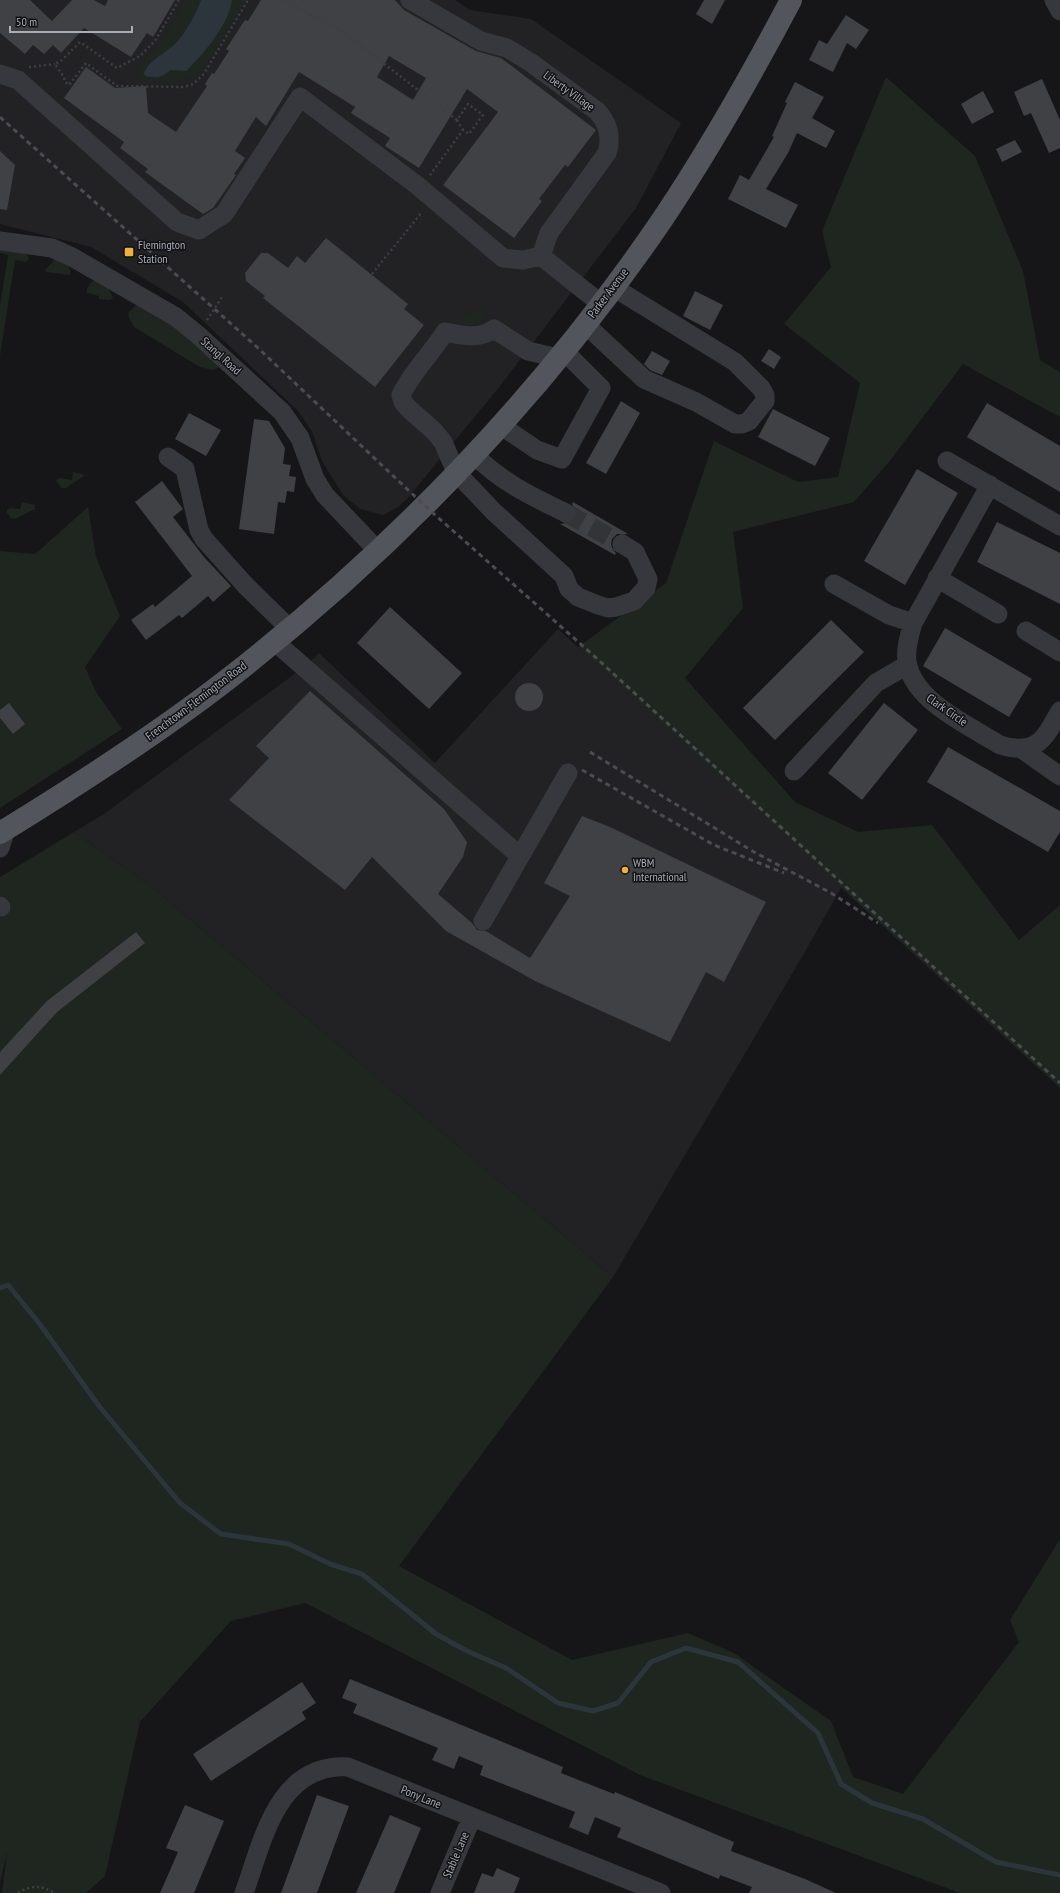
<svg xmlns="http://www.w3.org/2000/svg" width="1060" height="1893" viewBox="0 0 1060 1893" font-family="'PT Sans Narrow',sans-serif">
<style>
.built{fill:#222225}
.green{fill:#1e261f}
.water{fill:#2c353c}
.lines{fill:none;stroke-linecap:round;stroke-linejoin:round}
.stream{stroke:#2c353c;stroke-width:5}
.building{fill:#404145;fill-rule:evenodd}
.minor-tunnel{stroke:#333438;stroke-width:19;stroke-dasharray:19 10;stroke-linecap:butt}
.path{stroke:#3d3f44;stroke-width:2.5;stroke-dasharray:2 3;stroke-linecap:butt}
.minor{stroke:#37383d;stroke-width:19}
.major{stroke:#53555c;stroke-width:22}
.rail{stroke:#4a4c52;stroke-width:3;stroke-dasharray:5 4;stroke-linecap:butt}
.poi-dot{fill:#f2b134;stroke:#111113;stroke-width:1.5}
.labels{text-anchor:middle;stroke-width:3;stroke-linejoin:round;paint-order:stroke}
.street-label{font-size:12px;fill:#a8adb8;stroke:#111113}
.poi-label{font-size:12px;fill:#a8adb8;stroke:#111113;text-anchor:start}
</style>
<rect width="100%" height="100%" fill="#161618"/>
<path class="built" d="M0,0H455L470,10L531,19L681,123L636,208L500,386L407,499L398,507L383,515L360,509L343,495L322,461L312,431L298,411L183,302L91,247L0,224Z
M558,629L842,886L802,957L613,1277L153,888L74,832L104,814L304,667L319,653L435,763Z"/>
<path class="green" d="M185,0H245C238,15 208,66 196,74C182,84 158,83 142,79L137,71C139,60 148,57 155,50C165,38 177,14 185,0Z
M886,77L975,156L1023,271L1040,360L1060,372V417L963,364L889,462L854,502L733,532L743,608L685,678L795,802L858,832L932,825L1019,940L1060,905V1088L578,647L666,583L714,441L798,482L838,477L860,383L784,324L831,267L822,231Z
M0,248L26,253L29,258L27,262L15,260L0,356V306L8,255L0,253Z
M55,259C63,262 72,264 70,275L47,272L45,270Z
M96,280C103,281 111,291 113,298L110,300L99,299V296L87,293V289L91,282Z
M136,305H141L170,323L218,364V368L212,370L200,367L134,327L129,318L128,313Z
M482,307L486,314L481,324L467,326L460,323V320L467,312L471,316L478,308Z
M73,472L85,475L66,488H61L56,480L59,478L72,480Z
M22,502L35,505V509L15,519L11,518L7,513V510L10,508L20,509Z
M88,507L96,557L120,616L85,667L96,692L122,729L0,808V551L35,554Z
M74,832L153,888L613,1277L399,1566L572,1660L688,1633L734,1653L831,1721L853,1777L903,1794L1019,1642L1010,1620L1060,1539V1893H960L640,1775L305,1603L231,1621L140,1722L105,1876L86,1893H2L7,1852L0,1883V877Z"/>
<path class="water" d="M201,0H232C229,24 203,55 186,71L170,70C163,78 155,78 145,76L144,73C149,60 166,53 176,43C185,34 197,12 201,0Z"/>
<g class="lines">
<path class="stream" d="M0,1288L8,1285L39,1323L99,1406L180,1503L221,1534L289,1544L330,1564L362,1574L436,1634L467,1651L506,1668L558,1703L593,1711L618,1703L651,1662L686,1648L738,1662L818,1733L841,1784L872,1803L923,1819L996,1862L1060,1875"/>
</g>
<path class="building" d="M0,0H30L52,21L72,0H94L105,6L108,0H175L153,37L147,33L131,57L84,28L61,53L53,45L44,54L33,45L25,54L0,33Z
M261,0H395L404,10L476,51L501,58L596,130L568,167L565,165L539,199L542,201L514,238L443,185L498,112L467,89L419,168L385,146L390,138L351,113L355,107L299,72L266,126L256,117L235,151L245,158L234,174L236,175L213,208L203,214L145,172L148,169L120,148L124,142L64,98L86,67L115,88L146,86L148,113L176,132L207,86L205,84L212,73L214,74L229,51L226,49L239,29L245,20L248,21ZM389,56L426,78L413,100L377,77Z
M704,0H725L712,24L696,14Z
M846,15L869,30L856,49L847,43L833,72L809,60L819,40L827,44Z
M1042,79L1060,120V148L1049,153L1031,113L1024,116L1014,92Z
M795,82L824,97L812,118L835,131L826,148L797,133L788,153L766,189L798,205L786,228L728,199L740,175L749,180L774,137L772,136L787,103L785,102Z
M983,91L994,112L972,124L961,104Z
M1015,140L1022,152L1002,162L996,149Z
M0,151L15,165L7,210L0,209Z
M326,238L408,304L404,309L424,325L375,387L263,298L265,296L246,281L245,273L261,253H268L288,268L297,256L305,263Z
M695,291L723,305L710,330L683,316Z
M769,349L781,357L774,369L761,361Z
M652,351L670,361L662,375L650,370L644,364Z
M621,401L640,413L606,474L586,463Z
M987,403L1060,446V492L967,437Z
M773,409L830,438L815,466L758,437Z
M189,413L221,430L206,456L175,439Z
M254,419L269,421L285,448L283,464L291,465L289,476L296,477L294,492L287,491L285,503L278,502L274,534L239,529Z
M917,469L958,493L905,585L864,561Z
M162,481L183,509L173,517L204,557L231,586L213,602L208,596L182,618L179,615L146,640L131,620L153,604L155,607L192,576L135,502Z
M573,502L628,534H617L612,539L611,544L613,550L616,553L615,555L560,524L572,522L576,518L577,512L572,504Z
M997,522L1060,553V604L977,562Z
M390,607L462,673L429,709L357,643Z
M831,620L864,652L775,740L743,708Z
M945,628L1032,679L1009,717L923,666Z
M515 697a14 14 0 1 1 28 0a14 14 0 1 1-28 0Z
M310,691L444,809L467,842L463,857L438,894L472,923L477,930L486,931L530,958L570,896L544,883L582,816L610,827L766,902L724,982L706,972L670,1042L535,981L446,931L372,857L345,890L229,800L269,758L256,746Z
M9,703L25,724L13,734L0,718V710Z
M884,703L918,730L862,800L828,773Z
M948,747L1060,811V832L1048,852L927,782Z
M136,932L145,943L57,1012L0,1075V1052L47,1001Z
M350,1679L563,1767L561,1773L614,1794L615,1792L734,1842L731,1851L805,1879L836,1893H749L752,1887L720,1875L719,1879L617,1837L621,1828L595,1817L588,1835L569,1827L575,1812L480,1775L483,1766L459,1756L454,1769L432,1760L438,1748L353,1713L357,1704L342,1698Z
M302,1682L316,1703L302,1712L306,1719L211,1781L193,1754Z
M317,1795L349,1806L317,1893H281Z
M185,1805L224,1821L194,1893H160L178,1852L166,1848Z
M390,1815L421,1828L394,1893H356Z
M497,1868L520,1878L514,1893H474L482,1873L493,1877Z"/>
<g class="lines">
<path class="minor-tunnel" d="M566,513L622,544"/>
<path class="path" d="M179,0L155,41L140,56L117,68L80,42L62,60L55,64L64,77L65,82L69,85L86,63L117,86L184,87L193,84L203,75L248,0
M283,0L339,29L457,120L468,104L483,115L469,134L463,130L430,175
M29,67L55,64
M457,120L463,130
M372,274L422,212
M207,320L222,297
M18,1893C31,1885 42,1885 54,1893"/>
<path class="minor" d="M410,0L481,41L507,48L530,62L597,111C608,123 612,137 607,153L549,233L541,256
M1054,0L1060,11
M0,74L18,80L177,222L199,230L224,214L300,97L418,186L503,258L523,260L541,256
M0,241L52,248L72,257L176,317L198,335L282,412L300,438L315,479L325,495L378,551
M541,256L600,303
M585,324L644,379L696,402L735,424H742L749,421L765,401V395L761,388L735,362L613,287
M558,358L528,351L494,329C478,340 463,335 445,332C431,354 412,372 401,395L403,402L409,409L434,431L443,442L456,472L493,511L564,576L569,589L578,597L598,605L608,608L616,607L634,601L646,588L648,579L635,552L622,544
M500,425L537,450L562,459L601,388L564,351
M473,454C503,483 529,495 566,513
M168,457L185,469L199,530L204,539L246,586L290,629
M947,461L1060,526
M990,485L913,623C909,636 904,653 908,666C917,703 970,726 1000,745C1036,756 1044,740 1060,711
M937,578L998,614
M834,584L889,615L913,623
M1026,631L1060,652
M274,641L520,856
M1023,750L1060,776
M794,771L876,683L907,665
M0,829H6L0,848
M0,906L1,907
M483,921L568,773
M244,1893C263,1841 277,1763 348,1767L661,1893
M440,1893L472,1817"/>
<path class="major" d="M0,833C78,785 156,735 228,679C395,549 545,393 664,217C710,148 752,74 791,0"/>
<path class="rail" d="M0,117L258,348L424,505L593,655L1060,1083
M590,752L754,852L831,893L878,923
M582,770L714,845L784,873"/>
</g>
<g class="poi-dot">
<rect x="124" y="247" width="10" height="10" rx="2"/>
<circle cx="625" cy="870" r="4"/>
</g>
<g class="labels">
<g class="street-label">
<text transform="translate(569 91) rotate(36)" y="4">Liberty Village</text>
<text transform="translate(608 293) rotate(-53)" y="4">Parker Avenue</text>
<text transform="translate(221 356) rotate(42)" y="4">Stangl Road</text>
<text transform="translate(196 701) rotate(-37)" y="4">Frenchtown-Flemington Road</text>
<text transform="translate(947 710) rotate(35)" y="4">Clark Circle</text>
<text transform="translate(421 1797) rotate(22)" y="4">Pony Lane</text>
<text transform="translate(456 1855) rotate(-67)" y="4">Stable Lane</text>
</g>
<g class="poi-label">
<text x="138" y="249">Flemington<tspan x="138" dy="14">Station</tspan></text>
<text x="633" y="867">WBM<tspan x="633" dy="14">International</tspan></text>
</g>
</g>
<path d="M10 26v6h122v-6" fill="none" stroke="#a8adb8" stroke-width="2"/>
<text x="16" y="26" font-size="12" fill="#a8adb8" stroke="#111113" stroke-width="3" paint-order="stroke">50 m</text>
</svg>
